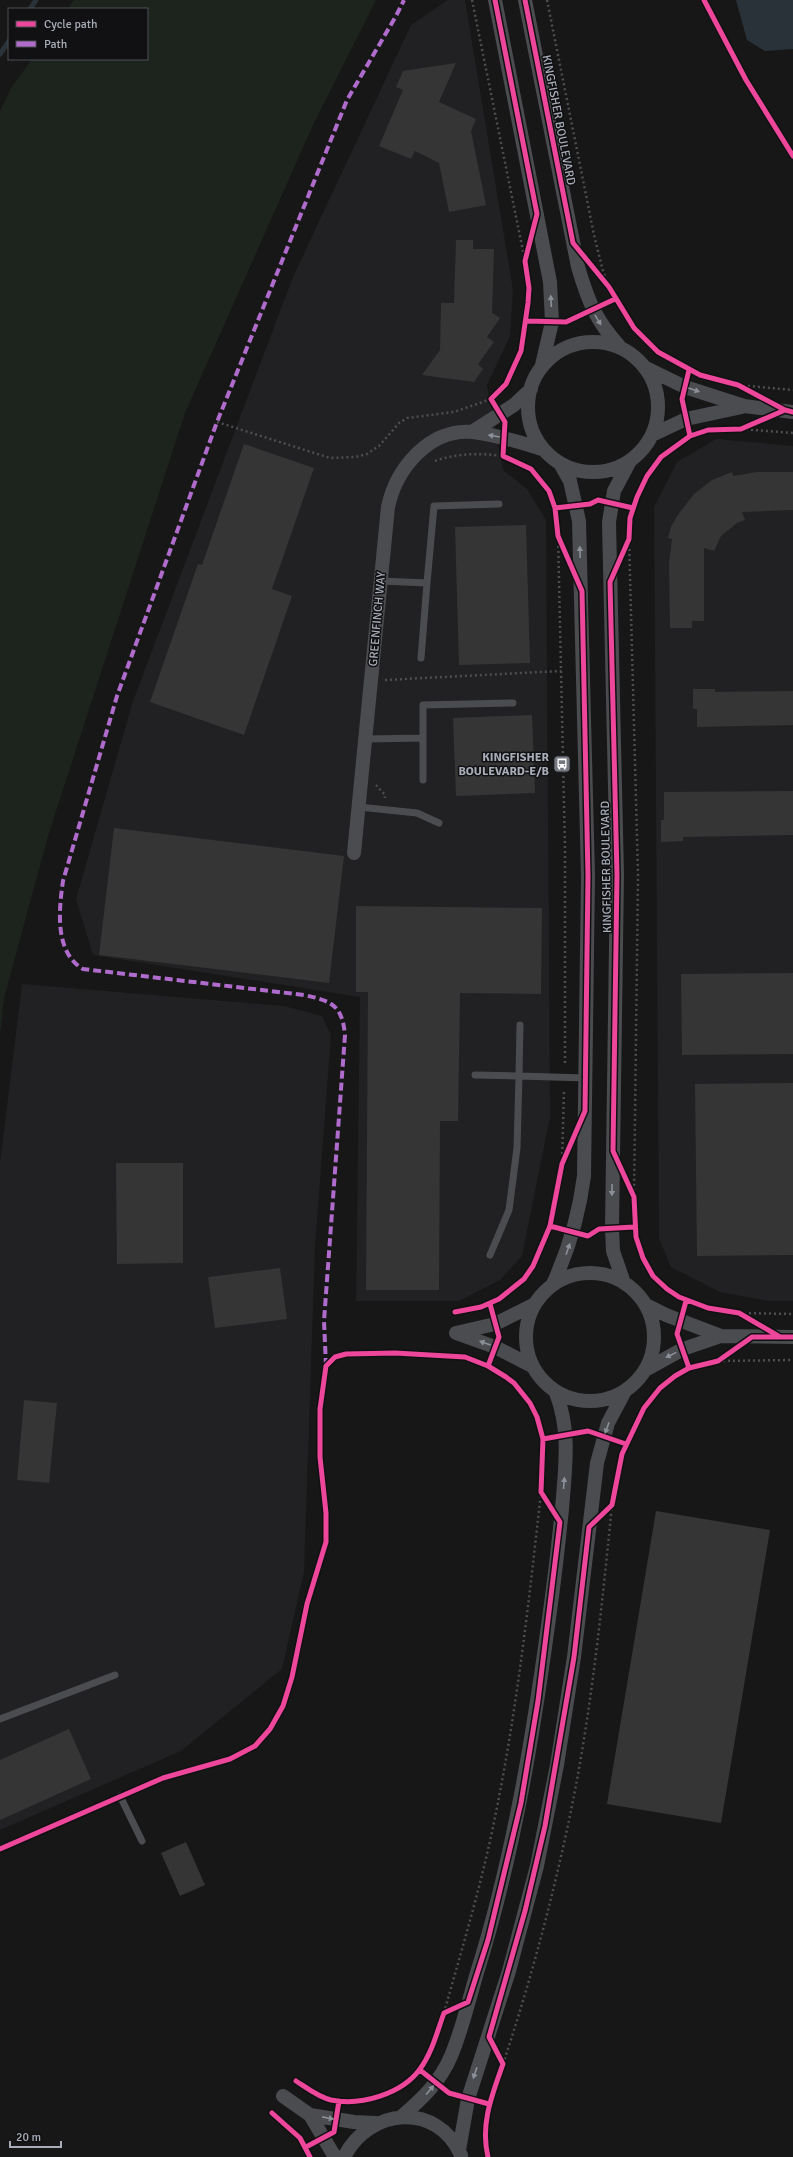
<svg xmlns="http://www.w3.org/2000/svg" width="793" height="2157" viewBox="0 0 793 2157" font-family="Signika,sans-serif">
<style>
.built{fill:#212123}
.green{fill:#1d241e}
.water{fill:#2a3239}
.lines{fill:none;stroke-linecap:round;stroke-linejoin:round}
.stream{stroke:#2a3239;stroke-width:5}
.building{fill:#353536}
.path{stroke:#4d4e52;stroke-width:2.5;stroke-dasharray:2 3;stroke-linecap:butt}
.lane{stroke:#4b4c50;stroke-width:7}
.street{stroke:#4b4c50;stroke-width:14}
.quiet{stroke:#b06ccc;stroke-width:4;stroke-dasharray:8 4;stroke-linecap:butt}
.cycleway-casing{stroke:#111113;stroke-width:8}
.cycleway{stroke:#ed469a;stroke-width:5}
.oneway{fill:#8c9099}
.labels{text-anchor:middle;stroke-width:3;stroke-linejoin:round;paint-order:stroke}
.street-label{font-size:12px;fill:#a8adb8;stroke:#111113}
.poi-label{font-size:12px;font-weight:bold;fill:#a8adb8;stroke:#111113;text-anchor:end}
</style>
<rect width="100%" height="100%" fill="#171717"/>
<path class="built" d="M448,0H465L513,290L510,336L487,385L503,470L527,489L546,520L550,1117L522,1256L500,1280L459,1301H356L360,997L93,955L76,899L133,701L293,277L411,25Z
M716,439L793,446V1301H769L720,1292L671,1267L659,1239L654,507L677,462Z
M22,984L284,1006L322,1016L331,1035L315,1247L304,1572L282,1669L181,1751L0,1830V1163Z"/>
<path class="green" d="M74,0H376L313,125L185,413L48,836L4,998L0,1036V111L11,88L32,59H147V9H67Z"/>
<path class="water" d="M736,0H793V49L765,51L747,40Z"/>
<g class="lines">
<path class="stream" d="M30,9L36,0
M0,54L9,41"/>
</g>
<path class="building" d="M456,63L439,102L476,119L471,131L486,205L449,212L439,163L415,151L411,159L379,146L403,90L396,87L403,71Z
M456,240H473V249H494L492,313L500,318L487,337L494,342L478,364L483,369L474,382L422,375L440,350L441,303H454Z
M244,444L314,468L272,589L292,596L244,735L150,702L198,564L202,565Z
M732,472L733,476L757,472H793V510L742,512L745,520L737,523L721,536L714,551L704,548V621H692V628H670L669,563L672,539L668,538L671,527L677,516L694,494L712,480Z
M526,525L530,663L459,665L455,527Z
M693,689H715V692L793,691V725L697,727V709H693Z
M532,715L535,793L456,796L453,718Z
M793,791V835L683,837V841L661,842V820H664V792Z
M114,828L344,856L329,983L99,955Z
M356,906L542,908L541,994L460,993L458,1121H440L439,1290H366L368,992H356Z
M793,973V1054L682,1055L681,974Z
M793,1083V1255L697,1256L695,1084Z
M116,1163H183V1263L117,1264Z
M280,1268L287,1319L215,1328L208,1277Z
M24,1400L57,1403L49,1483L17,1480Z
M656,1511L770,1530L721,1823L607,1804Z
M69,1729L91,1779L0,1820V1760Z
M186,1842L205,1885L180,1896L161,1853Z"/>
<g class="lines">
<path class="path" d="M472,0L525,261
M547,0L594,235L603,271L609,287
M738,385L793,390
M217,422L330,458L355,457L367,454L379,446L399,423L407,418L454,412L491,399
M741,429L793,433
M435,461C457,453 480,453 503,456
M558,536L565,849V1066
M629,539L638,874L634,1197
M385,680L561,671
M376,785L385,795V798
M562,1164L564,1089
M739,1313L793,1314
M718,1361L793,1360
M444,2013C462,1948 482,1883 495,1817C517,1710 529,1601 541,1492
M503,2064C528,1989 549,1912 566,1834C590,1726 601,1615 612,1505"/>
<path class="lane" d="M381,581L427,583L421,658
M427,583L434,506L499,504
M423,738V780
M366,739L423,738V705L513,703
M359,807L417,813L439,823
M475,1075L519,1076L520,1025
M490,1255L509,1210L517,1148L519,1076L586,1078
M0,1719L115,1675
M120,1796L142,1841"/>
<path class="street" d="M495,0L550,282L552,322L542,365
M525,0L578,267C588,301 596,321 620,347
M528 407a65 65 0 1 1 130 0a65 65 0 1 1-130 0Z
M646,368L685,387L744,406L793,412
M472,432L514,405L531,389
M652,435L686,419L742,407
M354,853L388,507C396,469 429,428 473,432C496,435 520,442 542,449
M526 1337a64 64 0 1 1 128 0a64 64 0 1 1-128 0Z
M624,1283L613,1251L612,1228L617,875L609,522L614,491L630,461
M553,1284C569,1249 579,1215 584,1176L588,876L579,521L570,481L561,465
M646,1305L666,1315L721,1336
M532,1366L495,1347L456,1333L495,1324L535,1304
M645,1370L683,1349L721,1336L793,1337
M283,2096L310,2115
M401,2117C422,2099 440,2082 451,2056C462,2030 468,2003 476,1976C515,1852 535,1725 552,1596C556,1567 559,1538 562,1509C565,1469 571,1431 556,1393
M459,2150L468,2099L509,1971L537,1866L557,1765L574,1657L597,1463L608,1423L624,1393
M335,2157L310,2115L354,2122L376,2123
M344,2157C369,2108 437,2101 461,2155"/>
<path class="quiet" d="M326,1366L324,1321L345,1035C342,1005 332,1001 304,995L83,969C54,952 59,909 63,881L117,696L217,422L347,100L396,16L404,0"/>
<defs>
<path id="cycleway" d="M525,0L573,243L609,287L634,328L658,352L700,375L738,385L785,410L793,412
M704,0L746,80L793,156
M527,321L566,322L615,299
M689,370L682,399L690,436
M555,508L590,504L598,500L633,508
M550,1226L588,1236L599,1229L634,1227
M686,1301L677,1334L689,1368
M455,1312L481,1307L499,1299L524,1279L533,1266L550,1226L562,1164L585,1111L588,876L582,591L558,536L555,508L549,491L531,469L503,456L505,422L491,399L506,384L521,351L528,303L529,288L525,261L537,214L495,0
M780,1337L739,1313L708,1308L679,1297L667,1289L653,1276L643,1258L636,1237L634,1197L613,1151L617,875L610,582L629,539L630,518L637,497L647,476L661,457L690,436L708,430L741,429L785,410
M488,1366L499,1337L490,1304
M543,1439L588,1431L626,1444
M0,1849L163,1778L230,1759L255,1746L270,1729L283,1706L292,1677L307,1604L326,1542V1513L320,1457V1409L326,1366L335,1357L346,1354L395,1353L465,1357L488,1366L506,1377L514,1383L530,1403L537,1417L543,1439L541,1492L560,1522L538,1701L521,1803L488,1940L468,2002L444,2013C437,2032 432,2053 420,2069C402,2094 361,2106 331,2100C318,2097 307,2088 296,2081
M420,2070L449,2093L489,2104
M272,2113L300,2138L310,2157
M306,2147L334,2132L339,2101
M488,2157C480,2124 492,2095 503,2064L489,2037L525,1911L545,1826L574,1657L589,1527L612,1505L622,1454L644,1408L660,1388L675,1376L689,1368L718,1361L752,1337H793"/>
</defs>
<use href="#cycleway" class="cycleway-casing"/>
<use href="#cycleway" class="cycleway"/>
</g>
<defs><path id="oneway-solid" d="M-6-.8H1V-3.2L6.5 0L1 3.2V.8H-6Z"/></defs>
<g class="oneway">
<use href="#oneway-solid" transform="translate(551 301) rotate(-93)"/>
<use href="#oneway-solid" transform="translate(598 320) rotate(58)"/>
<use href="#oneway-solid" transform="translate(694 390) rotate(19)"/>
<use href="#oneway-solid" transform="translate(494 436) rotate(-170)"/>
<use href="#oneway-solid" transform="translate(580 552) rotate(-92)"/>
<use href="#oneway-solid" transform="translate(612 1190) rotate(91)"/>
<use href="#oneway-solid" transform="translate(568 1249) rotate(-71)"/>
<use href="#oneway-solid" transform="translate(485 1343) rotate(-160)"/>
<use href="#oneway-solid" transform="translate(671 1355) rotate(154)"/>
<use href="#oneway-solid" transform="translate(607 1428) rotate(110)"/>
<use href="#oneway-solid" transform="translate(564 1483) rotate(-85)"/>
<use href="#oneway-solid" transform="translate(475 2073) rotate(109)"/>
<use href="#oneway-solid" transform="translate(430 2090) rotate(-50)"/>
<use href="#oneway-solid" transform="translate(328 2118) rotate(11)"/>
</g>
<defs>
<symbol id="bus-square" viewBox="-11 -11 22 22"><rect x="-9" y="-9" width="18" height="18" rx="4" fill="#757880" stroke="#111113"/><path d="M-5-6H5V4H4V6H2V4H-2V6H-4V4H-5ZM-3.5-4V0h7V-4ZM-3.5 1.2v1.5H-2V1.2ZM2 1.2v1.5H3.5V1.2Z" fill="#fff"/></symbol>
</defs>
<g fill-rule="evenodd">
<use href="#bus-square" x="552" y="754" width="20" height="20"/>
</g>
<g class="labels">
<g class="street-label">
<text transform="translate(559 120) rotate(79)" y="4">KINGFISHER BOULEVARD</text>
<text transform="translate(377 619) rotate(-85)" y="4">GREENFINCH WAY</text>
<text transform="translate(606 867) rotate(-91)" y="4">KINGFISHER BOULEVARD</text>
</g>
<g class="poi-label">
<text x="549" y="761">KINGFISHER<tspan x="549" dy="14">BOULEVARD-E/B</tspan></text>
</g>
</g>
<rect x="8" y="8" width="140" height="52" fill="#111113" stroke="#4d4f55"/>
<rect x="16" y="21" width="20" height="6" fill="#ed469a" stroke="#4d4f55"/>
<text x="44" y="28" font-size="12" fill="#a8adb8">Cycle path</text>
<rect x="16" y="41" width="20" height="6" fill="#b06ccc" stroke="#4d4f55"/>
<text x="44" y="48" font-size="12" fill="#a8adb8">Path</text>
<path d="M10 2141v6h51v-6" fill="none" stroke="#a8adb8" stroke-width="2"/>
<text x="16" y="2141" font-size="12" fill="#a8adb8" stroke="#111113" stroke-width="3" paint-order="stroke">20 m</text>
</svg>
